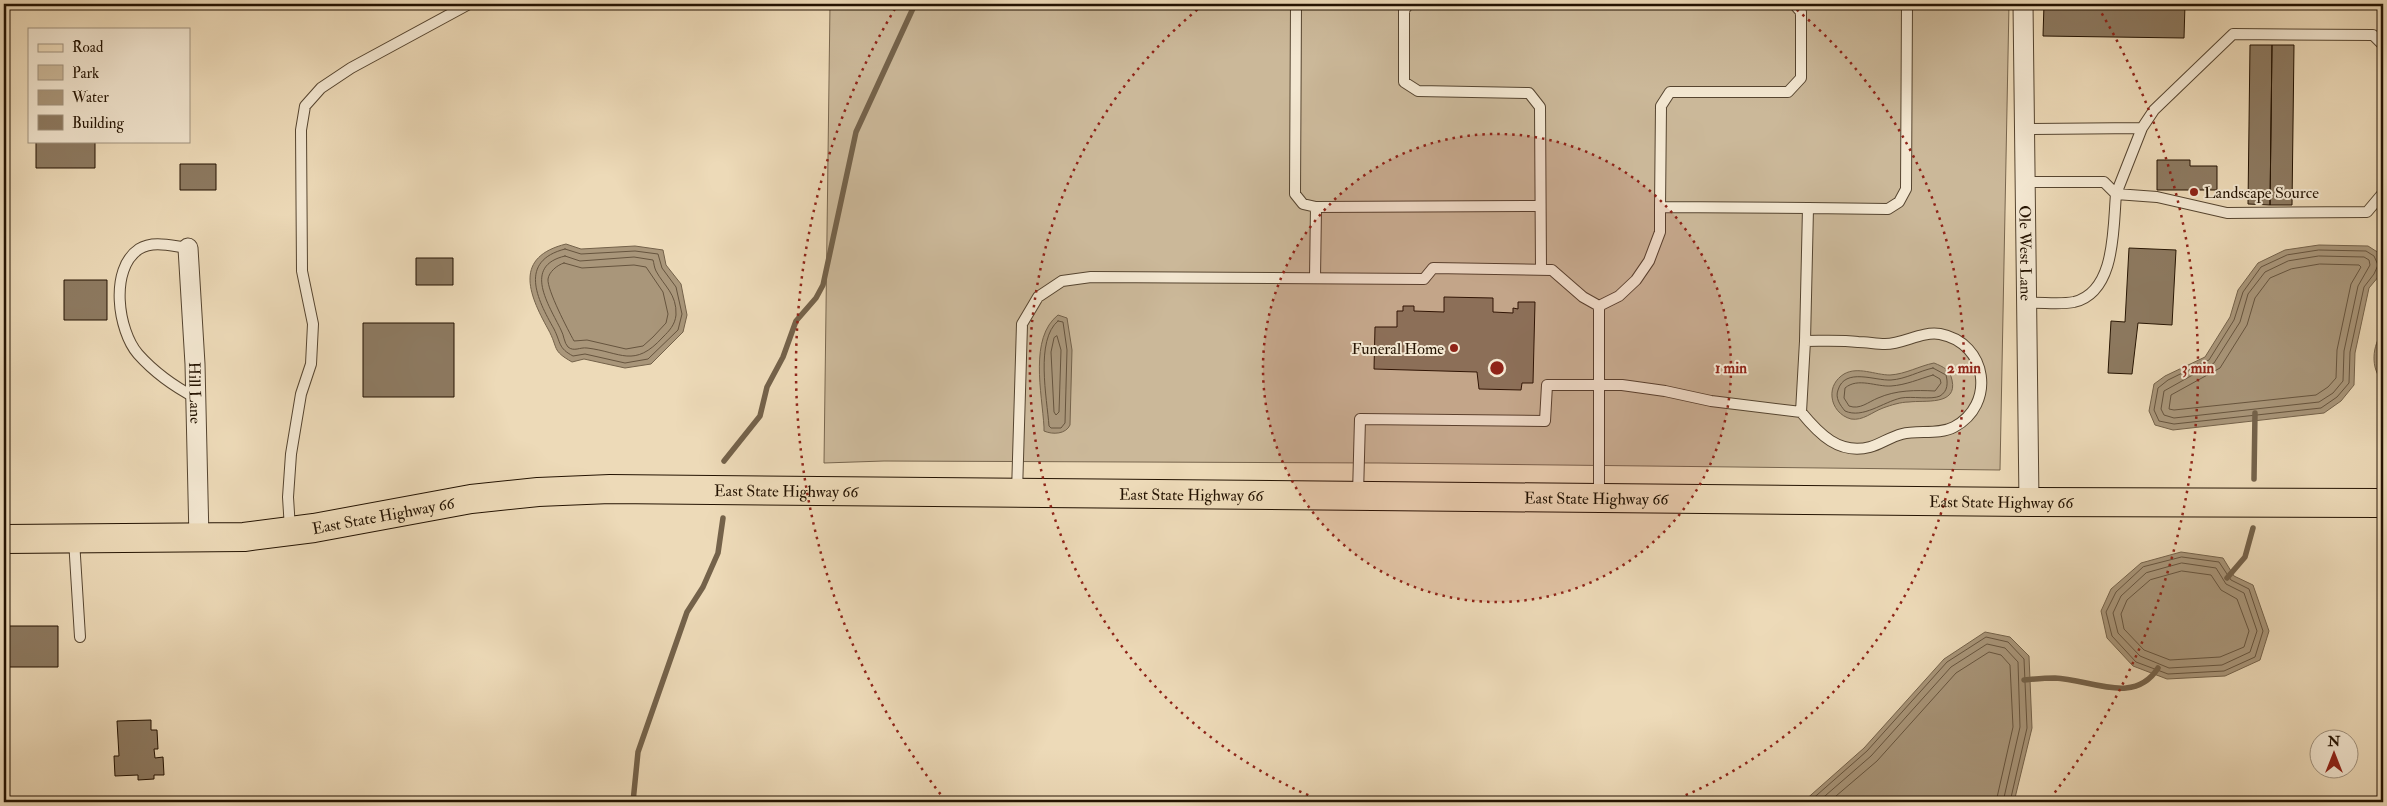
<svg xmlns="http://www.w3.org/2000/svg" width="2387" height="806" viewBox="0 0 2387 806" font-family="'IM FELL Double Pica',serif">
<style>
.green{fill:#cbb899;stroke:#78664e}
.water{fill:#a9967a;stroke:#74624a}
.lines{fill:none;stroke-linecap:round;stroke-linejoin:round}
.shore{stroke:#66543e;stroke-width:1}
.stream{stroke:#74624a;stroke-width:5.5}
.building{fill:#8d7a61;stroke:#241302}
.service-casing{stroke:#564530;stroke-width:12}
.minor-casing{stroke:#564530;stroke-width:21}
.primary-casing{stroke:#241302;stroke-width:30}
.service{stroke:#f3e7d1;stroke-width:10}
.minor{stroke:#f3e7d1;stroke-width:19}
.primary{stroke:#eddab8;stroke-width:28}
.ring{fill:none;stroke:#8f2418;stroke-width:2.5;stroke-dasharray:2.5 5}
.poi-dot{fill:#8f2418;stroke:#f3e7d1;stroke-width:2}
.labels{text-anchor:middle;stroke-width:4;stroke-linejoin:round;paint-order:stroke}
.poi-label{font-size:16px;fill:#241302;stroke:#f3e7d1;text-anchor:start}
.street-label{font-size:16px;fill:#241302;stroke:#f3e7d1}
.centre{fill:#8f2418;stroke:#f3e7d1;stroke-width:2.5}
.ring-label{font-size:15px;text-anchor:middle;font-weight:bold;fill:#8f2418;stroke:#f3e7d1;stroke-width:4;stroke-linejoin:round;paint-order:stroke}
</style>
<rect width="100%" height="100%" fill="#eddab8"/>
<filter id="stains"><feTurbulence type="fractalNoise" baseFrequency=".004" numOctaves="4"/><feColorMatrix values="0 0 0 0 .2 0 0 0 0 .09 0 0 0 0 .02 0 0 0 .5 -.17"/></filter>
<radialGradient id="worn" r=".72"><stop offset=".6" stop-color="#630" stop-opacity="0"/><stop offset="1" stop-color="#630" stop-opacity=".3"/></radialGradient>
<path class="green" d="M830,4H2009L2000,470L1381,463L884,461L824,463Z"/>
<path class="water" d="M566,244L581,249L635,246L663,250L666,265L681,284L687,315L683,332L651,364L625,368L584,359L572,362C551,350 559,349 548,329C528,293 514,257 566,244Z
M2319,245L2368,246L2379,253L2382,266L2379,276L2369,288L2355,353L2354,385L2341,401L2324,413L2173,430L2155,425L2149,411L2154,384L2165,376L2205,357L2230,317L2238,290L2258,263L2285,250Z
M1058,315L1067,318L1072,350L1070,425C1066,434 1053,435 1044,431V427C1042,393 1029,338 1058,315Z
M2383,331V382C2370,368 2372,346 2383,331Z
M1934,363C1944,367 1950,370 1952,380C1958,406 1924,400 1909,402C1901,402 1891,405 1883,408C1872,412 1863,421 1851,419C1840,416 1833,407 1832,397C1831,387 1836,379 1844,374C1858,366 1875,375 1890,375C1906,374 1919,366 1934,363Z
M2181,552L2223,558L2234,576L2253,585L2269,631L2260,660L2225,676L2167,679L2133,666L2107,638L2101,611L2111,589L2141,563Z
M1985,632L2010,637L2029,656L2032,728L2014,802H1803L1864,748L1944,659Z"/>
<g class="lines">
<path class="shore" d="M565,249L581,254L635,251L658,254L662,268L676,287L682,314L678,330L648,359L625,363L585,354L573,356C558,348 561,343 554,329C537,299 518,261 565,249Z
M2319,250L2366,251L2374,256L2378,265L2374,274L2364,287L2350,352L2349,383L2337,397L2321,408L2174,424L2159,421L2154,410L2158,388L2168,380L2209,360L2234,320L2243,292L2261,267L2287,255Z
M565,256L580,261L634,257L653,260C654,263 654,267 656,271C664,286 677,294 676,315C675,325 669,331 663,337C634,369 621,352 587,348C580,347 574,352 568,347C564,343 564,335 561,330C549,305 522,266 565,256Z
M2319,256L2364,257L2369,260L2370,265L2358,286L2344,351L2343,381L2333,393L2319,402L2174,418L2164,415L2161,409L2164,391L2214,363L2240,322L2248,294L2265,272L2288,261Z
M564,263L582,268L634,265L646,267L663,292L668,314L666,323L653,337L643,346L626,349L587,340L574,341C568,330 547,290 548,279C549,272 557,265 564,263Z
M2320,264L2359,265L2361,267L2351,284L2337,350L2336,378L2328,387L2316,395L2174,410L2169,409L2171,395L2220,368L2247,325L2255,298L2270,278L2291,269Z
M1058,321L1063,322L1067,350L1065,423L1061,428H1051L1049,426C1047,398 1035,340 1058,321Z
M1057,336L1061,350L1059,412L1056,415L1054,412L1051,352L1054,338Z
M1933,368L1946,375C1948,383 1948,391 1940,396C1932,400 1911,396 1901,398C1883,402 1863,419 1845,411C1840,405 1835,398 1838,390C1845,367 1875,381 1891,380C1906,379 1919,371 1933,368Z
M1933,375L1940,379L1941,383L1935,391C1916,390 1896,390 1878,398C1868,402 1860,410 1849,406L1844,398L1845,388C1858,377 1876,387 1891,386C1906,385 1919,379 1933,375Z
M2182,557L2219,562L2231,580L2249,589L2263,631L2255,657L2224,671L2168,674L2136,662L2112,636L2106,612L2116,592L2143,567Z
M2182,563L2216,568L2226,584L2244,593L2257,631L2250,652L2222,665L2169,668L2140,656L2118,633L2113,613L2121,596L2146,573Z
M2182,571L2211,575L2221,590L2237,599L2249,631L2244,647L2220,657L2170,660L2144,650L2124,629L2121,614L2127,600L2150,580Z
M1809,802L1867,751L1947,662L1986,637L2008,642L2024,659L2027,728L2010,802
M1818,802L1871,756L1951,667L1987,644L2005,648L2018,662L2020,727L2003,802
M1829,802L1877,761L1956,673L1989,652L2001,655L2010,665L2013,727L1996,802"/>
<path class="stream" d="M724,461L760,416L767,387L783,357L796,321L816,298L823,285L856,132L915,4
M2254,479L2255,413
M2227,578L2245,557L2253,528
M2024,680C2034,679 2044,678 2055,678C2090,679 2134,706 2158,668
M633,802L638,752L687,612L703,587L718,553L723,518"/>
</g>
<path class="building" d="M2044,4H2185L2184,38L2043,36Z
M2250,45H2272L2270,205L2248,204Z
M2272,45H2294L2292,205H2270Z
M36,141H95V168H36Z
M2157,160H2190V166H2217V190H2157Z
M180,164H216V190H180Z
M2129,248L2176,250L2172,325L2138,323L2132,374L2108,373L2111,321L2125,322Z
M416,258H453V285H416Z
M64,280H107V320H64Z
M1444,297L1493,298V312L1513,313V308L1518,309V302H1535L1533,383H1522L1521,390L1479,389L1477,372L1374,369L1375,327H1397V311H1403V306H1414V311L1444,312Z
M363,323H454V397H363Z
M4,626H58V667H4Z
M151,720V730H157L158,749H154L155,758L163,757L164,775H154V779L138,780V775L115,776L114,756H119L117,721Z"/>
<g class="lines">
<defs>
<path id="service" d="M1296,4L1295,194L1303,204L1316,207L1315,278
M1409,4L1404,10V82L1418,91L1529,93L1540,107L1541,270
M1794,4L1801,12V78L1788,92H1670L1661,106L1660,207L1808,208L1805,341
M2383,45L2373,35L2233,34L2154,110L2142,128L2116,194L2157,197L2227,213L2367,212L2383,193
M2025,129L2142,128
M2025,182H2104L2116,194C2113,228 2116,292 2074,302C2060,305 2041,302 2027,303
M1316,207L1540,206
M1808,208L1888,209L1899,202L1906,189L1907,4
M188,248C172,246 153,240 139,249C109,269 118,331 138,354C154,372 175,387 196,398
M1599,306L1619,296L1636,280L1649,261L1660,232V207
M1017,492L1022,324L1038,297L1062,281L1091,277L1424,279L1433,268L1552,270L1583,297L1599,306V496
M1358,494L1360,419L1545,421L1547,385H1622L1665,391L1711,401L1801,412C1819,434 1839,455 1870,447C1881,444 1890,437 1902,434C1918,430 1939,435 1954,427C1996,405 1988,343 1940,334C1921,331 1904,344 1885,344C1876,344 1867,342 1858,342C1841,340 1823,341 1805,341L1801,412
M290,529L288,497L291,454L301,394L311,364L313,324L302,271L301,130L305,106L321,88L351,68L469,4
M74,540L80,637"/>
<g id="minor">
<path id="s1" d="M2023,4L2029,502"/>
<path id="s2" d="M188,248L195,364L199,539"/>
</g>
<g id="primary">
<path id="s3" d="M4,539L244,537L314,528L471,499L538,492L610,489L2029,502L2383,503"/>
</g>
</defs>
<use href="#service" class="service-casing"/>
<use href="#minor" class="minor-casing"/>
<use href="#primary" class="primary-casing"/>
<use href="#service" class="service"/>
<use href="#minor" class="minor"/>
<use href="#primary" class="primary"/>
</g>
<circle cx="1497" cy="368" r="234" fill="#8f2418" fill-opacity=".12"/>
<g class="ring">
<circle cx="1497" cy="368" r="234"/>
<path d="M1322 801A467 467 0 0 1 1203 5M1791 5A467 467 0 0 1 1672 801"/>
<path d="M945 800A701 701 0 0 1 896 7M2098 7A701 701 0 0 1 2049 800"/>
</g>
<g class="poi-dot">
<circle cx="2194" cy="192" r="5"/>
<circle cx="1454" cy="348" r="5"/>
</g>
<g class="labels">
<g class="poi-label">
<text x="2204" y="198">Landscape Source</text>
<text x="1444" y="354" text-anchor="end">Funeral Home</text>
</g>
<g class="street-label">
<text dy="6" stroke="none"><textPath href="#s1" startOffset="249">Ole West Lane</textPath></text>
<text dy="6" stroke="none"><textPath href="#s2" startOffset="145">Hill Lane</textPath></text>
<text dy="6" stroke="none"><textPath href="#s3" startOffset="786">East State Highway 66</textPath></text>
<text dy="6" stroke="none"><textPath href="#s3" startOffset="1191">East State Highway 66</textPath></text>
<text dy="6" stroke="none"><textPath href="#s3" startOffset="1596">East State Highway 66</textPath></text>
<text dy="6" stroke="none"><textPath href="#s3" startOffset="2001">East State Highway 66</textPath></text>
<text dy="6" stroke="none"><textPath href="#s3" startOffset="381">East State Highway 66</textPath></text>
</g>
</g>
<circle cx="1497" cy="368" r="8" class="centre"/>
<g class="ring-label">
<text x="1731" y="373">1 min</text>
<text x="1964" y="373">2 min</text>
<text x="2198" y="373">3 min</text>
</g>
<rect width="2387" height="806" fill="none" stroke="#eddab8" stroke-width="20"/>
<rect x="5" y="5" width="2377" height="796" fill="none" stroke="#241302" stroke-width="2.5"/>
<rect x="10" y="10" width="2367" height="786" fill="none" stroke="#241302"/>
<rect x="28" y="28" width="162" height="115" fill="#f3e7d1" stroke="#a0927e"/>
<rect x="38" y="44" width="25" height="8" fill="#eddab8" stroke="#a0927e"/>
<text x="72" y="52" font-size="15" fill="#241302">Road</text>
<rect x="38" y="65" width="25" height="15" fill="#cbb899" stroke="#a0927e"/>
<text x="72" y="78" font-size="15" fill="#241302">Park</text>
<rect x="38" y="90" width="25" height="15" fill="#a9967a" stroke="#a0927e"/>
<text x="72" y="102" font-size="15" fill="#241302">Water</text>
<rect x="38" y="115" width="25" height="15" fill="#8d7a61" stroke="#a0927e"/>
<text x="72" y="128" font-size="15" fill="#241302">Building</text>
<g transform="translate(2334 754)"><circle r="24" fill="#f3e7d1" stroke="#a0927e"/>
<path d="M0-4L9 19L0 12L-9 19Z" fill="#8f2418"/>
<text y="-8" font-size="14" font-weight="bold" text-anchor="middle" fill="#241302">N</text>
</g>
<rect width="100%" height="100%" filter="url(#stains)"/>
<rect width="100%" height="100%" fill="url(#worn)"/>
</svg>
